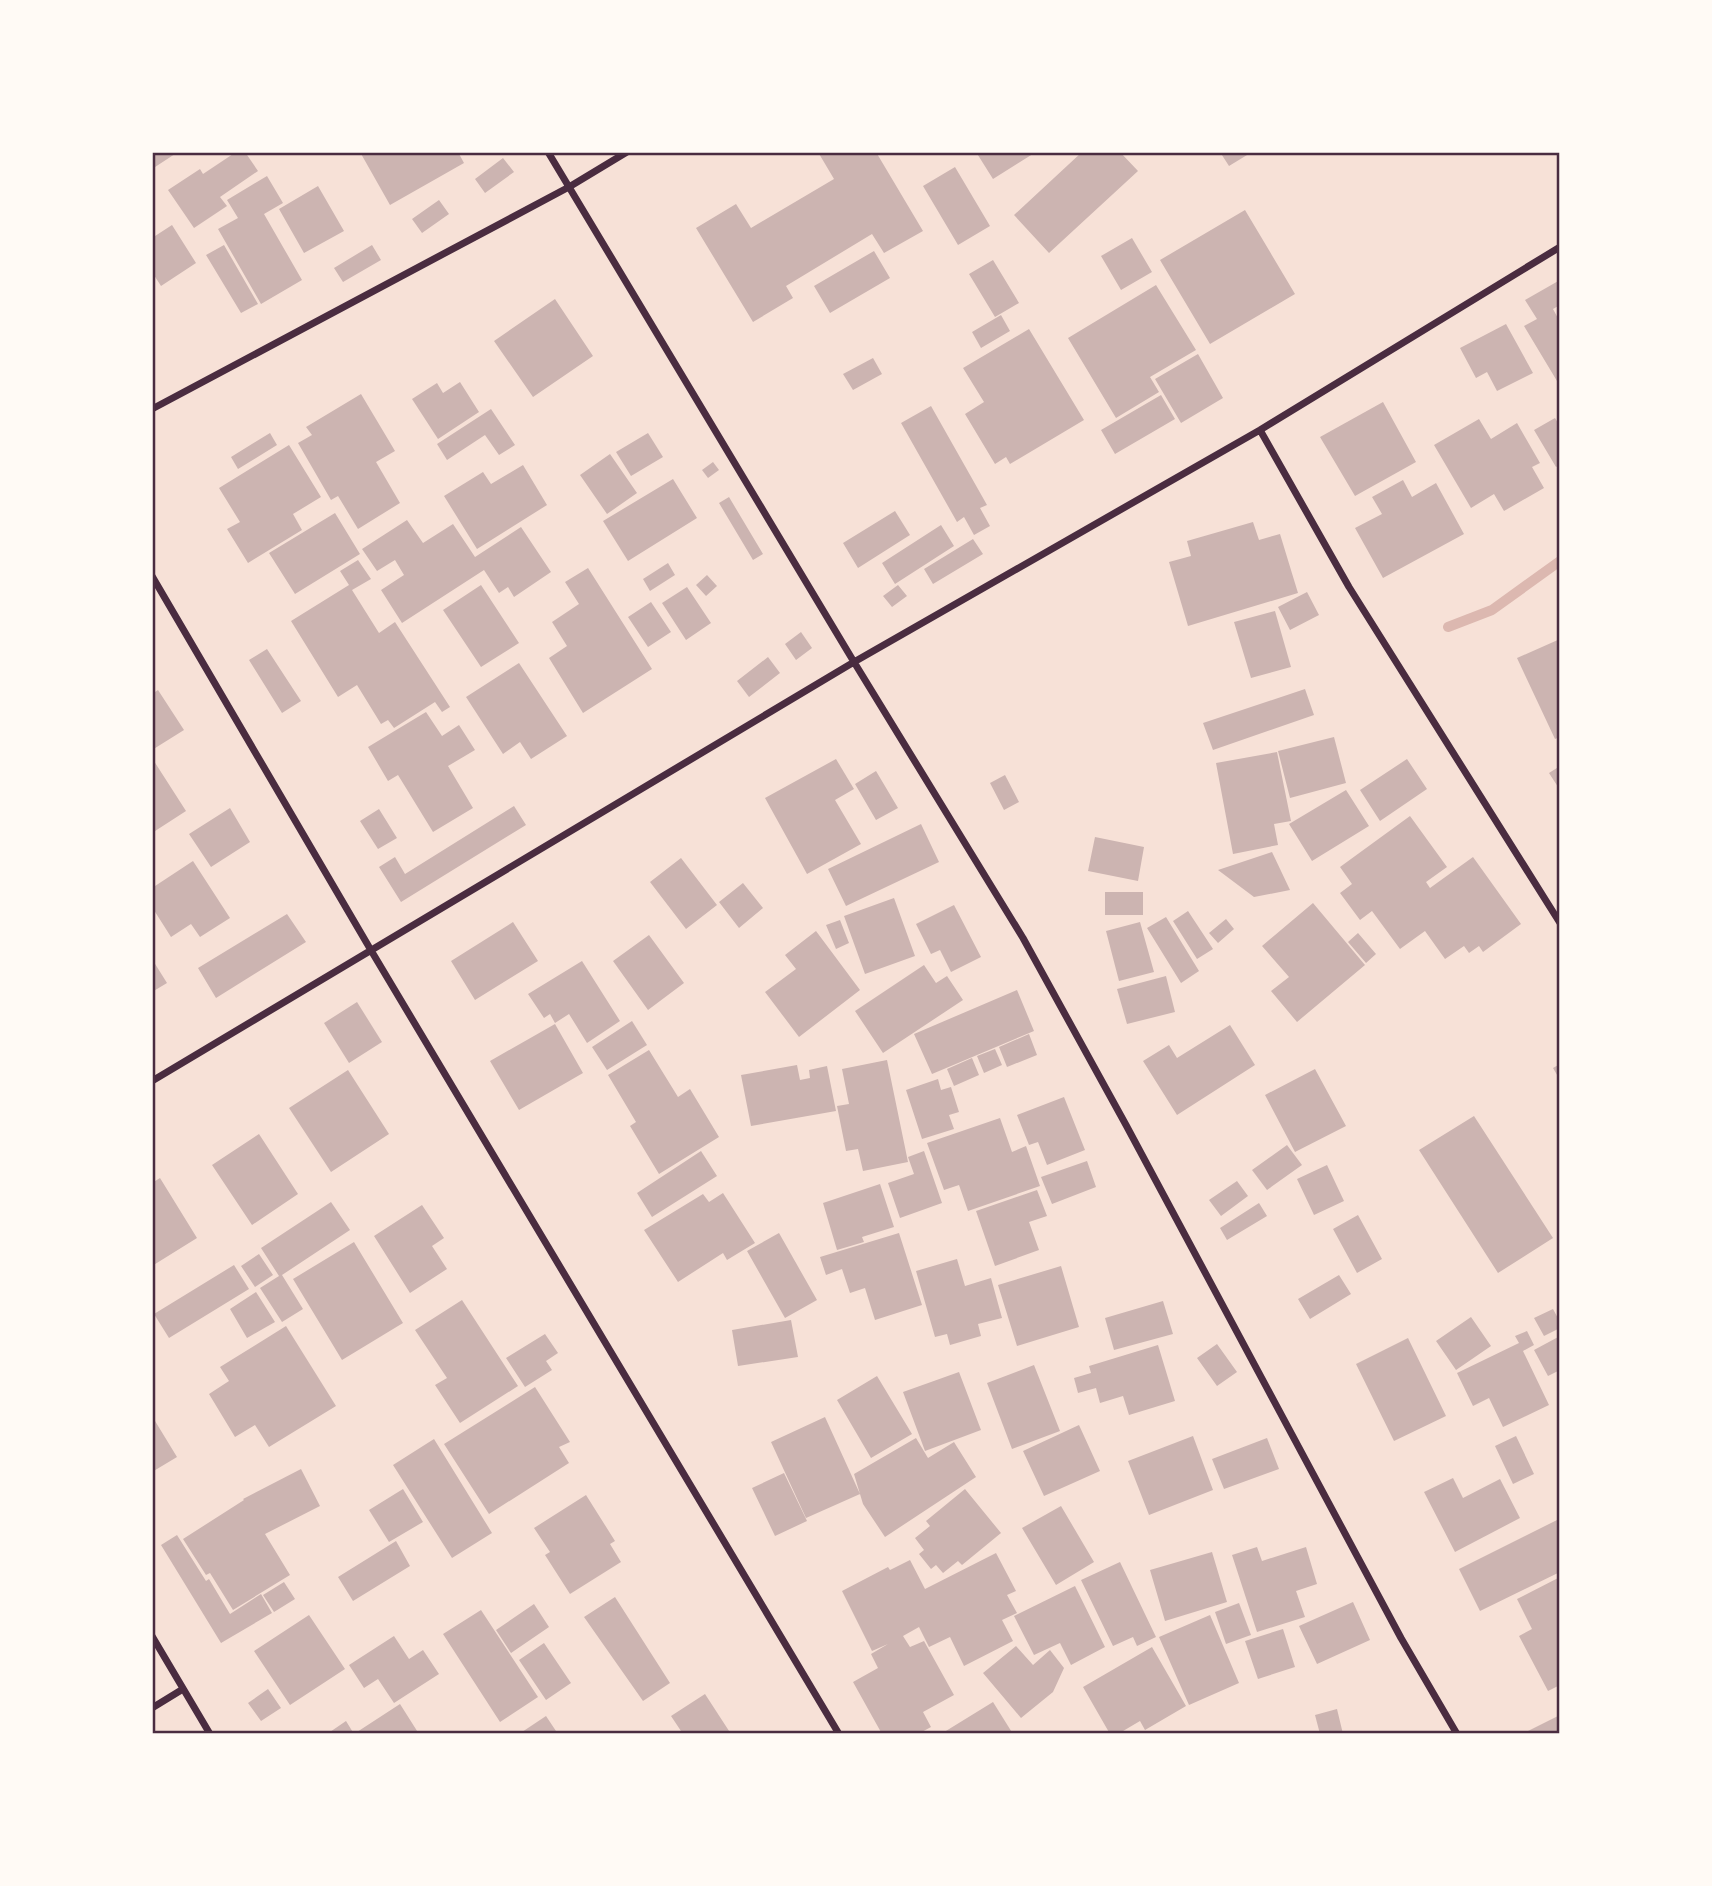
<svg xmlns="http://www.w3.org/2000/svg" width="1712" height="1886" viewBox="0 0 1712 1886" font-family="'Roboto Condensed',sans-serif">
<style>
.lines{fill:none;stroke-linecap:round;stroke-linejoin:round}
.stream{stroke:#dcb8b0;stroke-width:10}
.building{fill:#ccb4b1}
.minor{stroke:#4a2c40;stroke-width:7}
.neatline{fill:none;stroke:#4a2c40;stroke-width:2.5}
</style>
<rect width="100%" height="100%" fill="#f7e1d7"/>
<g class="lines">
<path class="stream" d="M1448,627L1492,610L1560,561"/>
</g>
<path class="building" d="M152,152H178L152,169Z
M236,152H245L258,171L220,197L227,206L194,228L168,190L200,169L203,174Z
M360,152H458L464,163L390,205Z
M818,152H876L923,231L884,253L872,234L786,286L793,298L753,322L696,228L736,204L751,228L834,179Z
M976,152H1036L993,179Z
M1082,152H1120L1138,171L1049,253L1014,215Z
M1220,152H1252L1229,166Z
M503,158L514,172L485,193L475,179Z
M955,167L990,226L958,245L923,186Z
M267,176L283,203L264,214L302,280L261,304L218,229L238,218L227,200Z
M318,186L344,231L304,253L279,209Z
M439,200L449,214L422,233L412,219Z
M1245,210L1295,294L1210,344L1160,260Z
M172,225L196,263L161,286L152,272V238Z
M1132,238L1152,272L1121,290L1101,256Z
M224,245L258,304L241,313L206,255Z
M372,245L381,260L343,282L334,268Z
M874,251L890,278L830,313L814,286Z
M993,260L1019,303L995,317L969,274Z
M1560,280V305L1553,309L1560,322V386L1524,326L1537,319L1525,300Z
M1156,285L1196,350L1150,377L1159,392L1116,418L1068,338Z
M555,299L593,356L533,397L494,341Z
M1001,315L1010,331L981,348L972,332Z
M1506,324L1533,373L1497,391L1487,372L1476,378L1460,348Z
M1029,329L1084,420L1010,464L1006,457L995,464L965,414L984,402L963,368Z
M1198,354L1223,398L1181,423L1155,379Z
M873,358L882,374L853,390L843,374Z
M460,382L479,412L438,439L412,399L437,383L443,393Z
M361,394L395,451L376,462L400,503L358,529L338,496L331,500L298,443L312,435L306,427Z
M1161,395L1175,419L1115,454L1101,430Z
M1383,402L1416,462L1355,496L1320,437Z
M931,406L987,505L980,508L990,526L974,535L964,517L957,522L901,423Z
M491,409L515,445L499,455L485,435L447,460L437,444Z
M1555,418L1560,426V465L1556,467L1534,430Z
M1479,419L1491,439L1517,423L1540,463L1532,467L1544,488L1504,511L1494,494L1471,508L1434,445Z
M270,433L277,445L238,469L231,457Z
M648,433L663,457L631,476L616,452Z
M289,445L321,497L293,514L302,530L248,563L227,529L240,522L219,488Z
M610,454L637,493L607,514L580,475Z
M713,462L719,470L708,478L702,470Z
M523,465L547,505L477,549L444,496L483,472L491,484Z
M673,479L697,518L628,561L603,521Z
M1403,480L1412,497L1436,483L1464,534L1383,578L1355,528L1382,514L1372,497Z
M729,497L763,554L753,560L719,503Z
M895,511L910,535L858,568L843,543Z
M335,513L360,554L295,594L269,553Z
M407,520L423,543L453,524L475,557L521,527L551,572L514,597L508,587L499,593L484,570L402,623L381,590L404,575L395,560L377,571L362,549Z
M1253,522L1259,540L1280,534L1298,593L1188,626L1169,562L1191,556L1187,541Z
M941,525L954,546L895,584L882,563Z
M973,539L983,554L933,584L924,569Z
M358,560L371,579L352,590L379,633L395,622L450,707L442,712L435,702L394,728L388,720L381,724L357,685L338,697L291,621L349,585L340,571Z
M668,563L675,575L650,591L643,579Z
M588,568L652,669L583,713L549,658L567,646L552,622L579,604L565,582Z
M707,575L717,586L706,596L696,585Z
M481,585L519,643L481,667L443,610Z
M898,585L907,596L892,607L883,596Z
M687,587L711,623L686,640L662,603Z
M1307,592L1319,615L1290,630L1278,607Z
M651,602L671,632L648,647L628,617Z
M1275,611L1291,667L1251,678L1234,622Z
M801,632L812,648L796,660L785,644Z
M1560,639V737L1555,739L1517,658Z
M267,649L301,701L282,713L249,660Z
M768,657L780,673L749,697L737,681Z
M519,663L567,736L531,759L520,742L503,754L466,697Z
M1305,689L1314,715L1213,750L1203,723Z
M158,690L184,730L152,750V694Z
M426,712L442,736L459,725L475,750L448,766L473,808L433,832L398,775L388,781L368,747Z
M1334,737L1346,783L1290,798L1278,751Z
M1277,752L1291,821L1274,824L1278,845L1233,854L1216,763Z
M152,758L186,811L152,833Z
M836,759L854,789L835,800L861,844L807,874L765,798Z
M1407,759L1427,789L1380,821L1360,790Z
M1560,766V790L1549,773Z
M876,771L898,808L876,820L855,784Z
M1005,775L1019,802L1004,810L990,783Z
M1346,790L1369,826L1312,861L1289,824Z
M514,806L526,825L401,902L379,867L395,857L405,874Z
M230,808L250,842L211,867L189,834Z
M379,809L397,838L378,849L360,821Z
M1410,816L1447,867L1426,882L1430,888L1473,857L1521,924L1483,952L1479,946L1469,953L1464,946L1445,959L1425,931L1400,949L1372,911L1360,920L1340,893L1352,884L1340,867Z
M921,824L939,862L846,906L828,869Z
M1095,837L1144,847L1138,881L1088,871Z
M1272,852L1290,890L1254,897L1218,870Z
M681,858L717,905L686,929L650,882Z
M193,861L230,918L200,937L191,924L171,937L152,907V888Z
M743,883L763,908L739,928L719,902Z
M1105,892H1143V915H1105Z
M894,898L915,956L865,974L844,916Z
M1313,903L1365,965L1297,1022L1271,991L1289,977L1262,946Z
M954,905L981,957L951,972L940,950L931,954L916,924Z
M1188,911L1213,949L1197,959L1173,921Z
M287,914L306,942L216,998L198,968Z
M1166,917L1199,971L1181,983L1147,928Z
M1226,919L1234,929L1218,943L1209,933Z
M840,920L849,943L836,949L826,925Z
M513,922L538,961L475,1000L451,961Z
M1140,922L1154,972L1119,981L1106,931Z
M816,931L860,990L799,1037L765,992L796,969L785,955Z
M1358,933L1376,954L1366,963L1348,942Z
M649,935L684,983L648,1010L613,961Z
M152,959L167,983L152,992Z
M582,961L620,1021L587,1043L569,1014L555,1023L550,1014L544,1018L528,994Z
M924,965L936,983L947,976L963,1000L883,1053L855,1011Z
M1166,976L1175,1012L1127,1024L1117,989Z
M1017,990L1034,1031L932,1074L914,1034Z
M357,1002L382,1042L349,1063L324,1023Z
M632,1021L647,1045L607,1070L592,1047Z
M555,1024L583,1073L519,1110L490,1061Z
M1230,1025L1255,1065L1177,1115L1143,1061L1169,1045L1177,1058Z
M1029,1034L1037,1055L1007,1067L999,1047Z
M995,1049L1002,1065L984,1073L977,1056Z
M649,1050L678,1097L690,1089L719,1137L659,1174L630,1126L636,1122L608,1075Z
M972,1058L979,1075L954,1086L947,1069Z
M887,1060L908,1162L863,1171L858,1149L846,1151L837,1106L849,1104L842,1069Z
M1560,1064V1080L1553,1068Z
M797,1065L800,1080L810,1078L809,1070L827,1066L836,1111L751,1126L741,1075Z
M1315,1069L1346,1126L1295,1152L1265,1095Z
M348,1070L389,1134L331,1172L289,1108Z
M938,1079L941,1090L951,1087L959,1112L949,1115L954,1129L922,1139L906,1090Z
M1064,1097L1085,1150L1047,1165L1038,1142L1029,1145L1017,1115Z
M1474,1116L1553,1238L1498,1273L1419,1150Z
M1000,1118L1012,1152L1026,1146L1040,1186L968,1211L959,1185L944,1190L927,1143Z
M259,1134L298,1194L252,1225L212,1165Z
M1287,1145L1302,1165L1267,1190L1252,1170Z
M701,1151L717,1176L652,1217L637,1193Z
M924,1151L942,1203L900,1218L888,1183L914,1174L908,1157Z
M1087,1161L1096,1187L1052,1204L1041,1177Z
M1327,1165L1344,1201L1314,1215L1297,1179Z
M160,1178L197,1238L152,1266V1183Z
M1237,1181L1248,1196L1221,1216L1209,1200Z
M880,1184L894,1227L862,1237L864,1242L837,1250L823,1203Z
M1037,1190L1047,1216L1029,1222L1039,1250L995,1266L976,1211Z
M723,1193L755,1243L727,1260L723,1253L678,1282L644,1230L703,1194L709,1202Z
M331,1202L350,1230L282,1275L303,1309L282,1322L260,1288L279,1276L261,1248Z
M1259,1203L1267,1216L1227,1240L1220,1228Z
M422,1205L444,1238L432,1246L447,1269L410,1293L374,1236Z
M1358,1215L1382,1259L1357,1273L1333,1229Z
M779,1233L817,1300L785,1318L747,1251Z
M899,1233L922,1305L875,1320L865,1288L850,1293L842,1269L826,1275L820,1257Z
M354,1242L403,1323L342,1360L293,1279Z
M259,1254L273,1275L255,1287L241,1266Z
M957,1259L965,1286L991,1278L1002,1318L978,1324L981,1336L950,1345L947,1334L935,1337L916,1271Z
M234,1265L249,1289L169,1338L154,1314Z
M1061,1266L1079,1327L1017,1346L998,1285Z
M1339,1275L1351,1294L1310,1319L1298,1299Z
M256,1292L275,1322L247,1338L230,1309Z
M462,1300L518,1386L460,1423L435,1385L447,1378L415,1330Z
M1163,1301L1173,1334L1114,1350L1105,1318Z
M1553,1309L1560,1322V1328L1544,1336L1534,1318Z
M1471,1317L1491,1346L1456,1370L1436,1341Z
M791,1320L798,1357L738,1366L732,1330Z
M286,1326L336,1406L269,1447L255,1425L235,1437L209,1394L229,1381L220,1367Z
M1527,1331L1534,1345L1523,1351L1549,1405L1503,1427L1489,1398L1473,1406L1457,1373L1519,1343L1515,1336Z
M545,1334L558,1353L546,1361L552,1370L525,1387L506,1358Z
M1560,1336V1370L1548,1376L1534,1350Z
M1408,1338L1446,1416L1394,1441L1356,1364Z
M1217,1344L1237,1372L1217,1386L1197,1358Z
M1158,1345L1175,1401L1129,1415L1123,1396L1100,1403L1096,1388L1078,1393L1074,1378L1091,1373L1089,1366Z
M1034,1365L1060,1431L1012,1449L987,1383Z
M959,1372L981,1430L925,1451L903,1392Z
M877,1376L912,1434L871,1458L837,1400Z
M535,1387L570,1442L559,1447L569,1463L489,1514L444,1444Z
M152,1416L177,1457L152,1472Z
M825,1417L860,1494L806,1518L771,1442Z
M1079,1425L1100,1471L1044,1496L1023,1451Z
M1193,1436L1213,1490L1149,1515L1128,1461Z
M1516,1436L1534,1474L1513,1484L1495,1446Z
M916,1438L928,1458L954,1442L976,1477L885,1537L863,1504L854,1474Z
M1267,1438L1279,1469L1224,1489L1212,1459Z
M434,1439L492,1533L452,1558L393,1465Z
M301,1469L320,1506L265,1534L290,1575L233,1610L210,1573L206,1575L183,1539L244,1500L243,1499Z
M784,1473L807,1521L775,1536L752,1488Z
M1453,1478L1463,1498L1500,1479L1520,1518L1455,1552L1424,1492Z
M403,1489L423,1522L389,1542L369,1510Z
M965,1489L1001,1533L962,1565L958,1561L943,1573L936,1565L931,1569L919,1554L924,1550L915,1538L930,1526L926,1521Z
M586,1495L615,1541L610,1544L621,1562L570,1594L545,1555L550,1552L534,1528Z
M1061,1506L1094,1562L1056,1585L1022,1528Z
M1557,1520L1560,1526V1572L1480,1611L1459,1569Z
M177,1535L206,1581L209,1579L230,1614L261,1594L272,1613L221,1643L161,1545Z
M396,1541L410,1566L353,1601L338,1577Z
M1257,1547L1262,1561L1306,1547L1317,1584L1296,1591L1305,1617L1257,1632L1232,1555Z
M1212,1552L1227,1602L1165,1621L1150,1570Z
M996,1553L1016,1591L1007,1595L1017,1613L1002,1620L1013,1641L964,1666L950,1637L929,1647L919,1627L903,1636L910,1647L924,1641L954,1695L923,1712L931,1727L918,1734H882L853,1682L878,1668L871,1654L888,1644L872,1651L842,1591L888,1567L890,1570L910,1560L925,1589Z
M1120,1562L1156,1637L1137,1646L1133,1637L1113,1646L1081,1580Z
M1560,1577V1685L1548,1691L1519,1636L1532,1629L1517,1599Z
M284,1582L295,1599L274,1612L263,1595Z
M1075,1586L1105,1647L1071,1665L1060,1643L1034,1655L1014,1616Z
M615,1597L670,1683L643,1701L584,1617Z
M1353,1602L1370,1640L1317,1664L1299,1626Z
M1239,1603L1251,1635L1226,1644L1215,1612Z
M534,1604L549,1627L511,1653L496,1630Z
M481,1610L538,1697L500,1722L443,1634Z
M309,1615L345,1669L290,1705L254,1651Z
M1210,1615L1239,1683L1189,1705L1159,1637Z
M1283,1629L1295,1667L1258,1679L1245,1641Z
M394,1636L409,1659L423,1650L439,1674L394,1703L378,1679L364,1688L349,1665Z
M544,1643L571,1683L546,1700L519,1660Z
M1016,1646L1033,1665L1050,1650L1064,1668L1053,1692L1021,1718L983,1673Z
M1152,1647L1186,1706L1145,1730L1140,1721L1118,1734H1110L1083,1687Z
M268,1689L281,1708L261,1721L248,1703Z
M705,1694L731,1734H683L671,1716Z
M993,1702L1013,1734H941Z
M400,1704L419,1734H358L357,1732Z
M1337,1709L1343,1734H1320L1315,1715Z
M1560,1715V1734H1529L1528,1731Z
M546,1716L558,1734H519Z
M346,1721L354,1734H327Z"/>
<g class="lines">
<path class="minor" d="M548,152L854,662L1023,938L1126,1125L1401,1638L1457,1734
M152,409L569,187L627,152
M1260,430L1349,587L1560,923
M152,576L372,952L839,1734
M152,1081L854,662L1260,430L1560,247
M152,1636L210,1734
M152,1708L183,1689"/>
</g>
<rect width="1712" height="1886" fill="none" stroke="#fffaf5" stroke-width="308"/>
<rect x="154" y="154" width="1404" height="1578" class="neatline"/>
</svg>
